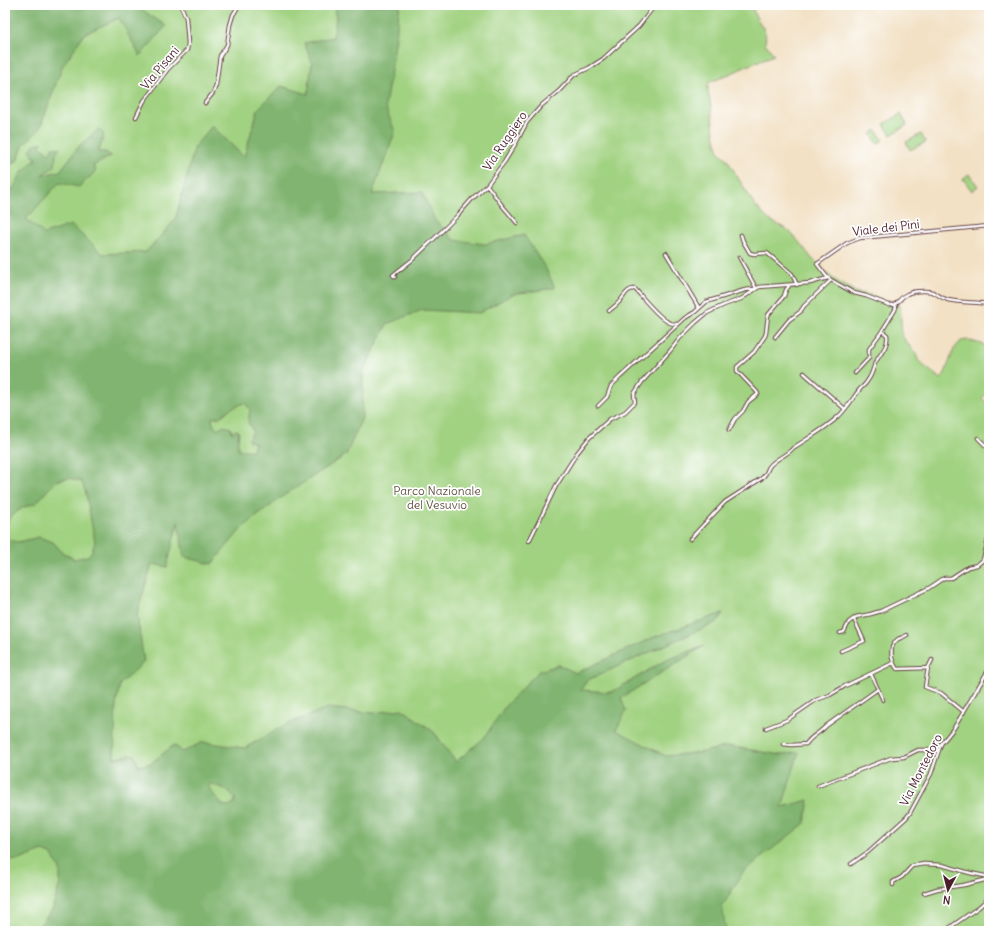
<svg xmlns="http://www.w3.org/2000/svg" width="994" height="936" viewBox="0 0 994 936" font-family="Delius,sans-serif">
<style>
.green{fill:#a1d281;stroke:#767856}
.forest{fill:#80b46f;stroke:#656a4d;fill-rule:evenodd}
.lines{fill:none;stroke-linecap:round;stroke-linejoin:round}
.minor-casing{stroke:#633c42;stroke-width:4.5}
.minor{stroke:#fff;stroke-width:2.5}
.labels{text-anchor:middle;stroke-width:3.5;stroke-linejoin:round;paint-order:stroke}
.street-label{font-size:12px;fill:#4a1f2b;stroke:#fff}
.park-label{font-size:12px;fill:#645545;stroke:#fff}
</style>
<rect width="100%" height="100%" fill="#fff"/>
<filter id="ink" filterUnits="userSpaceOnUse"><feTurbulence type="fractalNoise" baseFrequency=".025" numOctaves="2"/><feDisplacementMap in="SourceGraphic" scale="8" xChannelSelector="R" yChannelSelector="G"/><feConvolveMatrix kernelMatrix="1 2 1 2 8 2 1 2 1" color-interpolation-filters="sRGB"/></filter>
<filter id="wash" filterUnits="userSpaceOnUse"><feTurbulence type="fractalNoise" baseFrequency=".012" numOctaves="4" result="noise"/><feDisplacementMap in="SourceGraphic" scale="16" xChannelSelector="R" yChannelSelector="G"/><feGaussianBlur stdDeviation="0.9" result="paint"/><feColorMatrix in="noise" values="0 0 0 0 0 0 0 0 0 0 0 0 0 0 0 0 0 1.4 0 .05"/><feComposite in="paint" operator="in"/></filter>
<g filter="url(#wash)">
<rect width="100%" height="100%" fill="#f2e1c5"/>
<path class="green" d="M5,5H750C754,9 754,13 756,17C761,26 768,31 765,43L774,55C751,63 730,75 708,83V91L711,106L714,134L719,152L726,158L754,204L762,213L769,220L788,230L801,244L812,259L820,265L826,273L835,280L856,292L870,295L892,304L900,305L902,336L916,354L918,360L924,366L941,379L945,373L954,349L961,341L967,340L989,346V391L982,398L989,406V931H5Z
M901,114L907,125L891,135L884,124Z
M876,130L883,140L878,144L871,134Z
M921,134L926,142L910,150L906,142Z
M969,174L978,186L972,191L963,179Z"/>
<path class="forest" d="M5,5H135L166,26L140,56L119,18L84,34L62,67L42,123L38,131L24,144L17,161L7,165L5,168Z
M333,5H400L393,59L385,106L395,132L372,194L422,192L435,220L454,240L485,244L524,235L546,269L555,288L513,294L479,313L422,310L387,324L363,372L362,418L346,455L283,496L242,528L212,564L184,557L178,522L167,567L152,564L137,614L144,662L120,684L116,705L114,758L134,754L139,766L151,763L174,745L183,752L203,742L245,748L281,727L327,708L373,713L402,709L434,732L456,762L484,738L506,705L539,671L559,665L576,673L654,637L723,613L717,622L588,680L580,690L612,692L664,661L704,646L621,698L626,711L616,730L666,756L703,752L728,746L780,755L799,752L782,807L809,800L805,823L743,872L722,907L726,931H35L52,910L60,883V869L51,854L43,851L19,860H5V204L22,172L37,158L34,157L30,150L35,144L42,142L40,147L44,149L50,154L52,147L60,148L56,154L55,166L42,175L60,171L80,145L99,129L104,134L99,152H106L111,156L93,166L96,171L79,187L59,183L26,219L44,234L71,225L103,254L146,252L175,220L195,146L212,126L244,157L258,109L281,86L308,94L312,62L304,43L333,37L336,18ZM244,403L247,405L250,410L248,422L253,431L248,440L255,443L253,450H238V441L239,432L236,430L232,433L231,428L223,426L216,429L213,424L212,418L220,417L230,409ZM69,478L82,482L86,494L95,542L92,551L88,556L74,559L62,552L53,542L39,537L18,542L8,540L6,529L9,518L22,508L36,503L56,481ZM209,784H211L225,789L235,798V802L229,806L222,805C221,803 209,789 209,788C209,787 209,785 209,784Z"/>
</g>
<g filter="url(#ink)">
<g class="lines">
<defs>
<path id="minor" d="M205,103L213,93L216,85L220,56L227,45L230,25L233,15L239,5
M136,117L144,101L168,69L187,50L188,43L186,18L182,8V5
M487,185L501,204L517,223
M989,226L860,238L847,243L817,264L827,277L831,280L854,293L866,296L889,305C899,306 899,297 907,294C911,292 917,291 922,291C937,290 937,297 948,300C961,303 976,302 989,304
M741,235L743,241L750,253L754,254L767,253L792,274L797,285
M666,253L699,308
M739,257L756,288
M395,277L393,275L412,260L439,234L457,216L472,199L487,185L505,161L517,141L527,122L542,105L559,91L574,75L589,68L603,59L639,26L655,5
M609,311C612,308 616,306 619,302C624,297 627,288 635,289C644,299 657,316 668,322C671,324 674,324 678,324
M775,337L789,320L800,312L804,306L831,280
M804,373L845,409
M855,373L869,358V349L882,331L895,310L896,307L895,305
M598,406L607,397L611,386L620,377L685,318L695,312L706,302L745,290L754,289
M729,430L735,419L743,411L748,402L758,394L757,392L737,371V367L754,352L765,336L766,333L768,315L784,296L786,290L789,286
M978,438L989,449
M690,539L725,502L762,478C768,472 766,472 769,467C774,459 788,455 793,448C808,438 825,429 839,416C847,408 853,398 860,389C863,386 866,384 868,380C872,375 873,369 875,363C880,354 889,346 887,335L882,331
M529,541L542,515L556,486L577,453L589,438L610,419L625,412L635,402L634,394L642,382L670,351L680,338L695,323L707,313L724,305L741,299L759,287L810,283L828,278
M840,633L844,632L849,622L856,617L871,614L881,611L929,588L944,578H951L968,567L977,565L983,560L989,536
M907,635C904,637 901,638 898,639C888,646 891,661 897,669L928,668
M841,651L864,641L854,619
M932,660L928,668L925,687L941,693L964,712
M871,674L883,700
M766,728L787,720L816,700L830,695L845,686L893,663
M783,744L792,745L806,744C811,736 820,733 826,726L878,689
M818,786L891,758L904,757L918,750H939
M851,864L868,852L906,818L910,813L931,774L941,744L954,728L989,669
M893,885V882L902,877L912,866L924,864L942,865L970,873L985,876L989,878
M924,893L937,889L964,885L989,879
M945,931L979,907L989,898"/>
</defs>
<use href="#minor" class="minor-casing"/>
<use href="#minor" class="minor"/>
</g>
</g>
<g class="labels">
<g class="street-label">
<text transform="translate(160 68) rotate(-50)" y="4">Via Pisani</text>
<text transform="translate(505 141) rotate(-56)" y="4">Via Ruggiero</text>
<text transform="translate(886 228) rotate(-7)" y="4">Viale dei Pini</text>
<text transform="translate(921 770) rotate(-63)" y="4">Via Montedoro</text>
</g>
<g class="park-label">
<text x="437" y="495">Parco Nazionale<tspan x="437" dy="14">del Vesuvio</tspan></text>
</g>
</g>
<rect width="994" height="936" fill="none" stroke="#fff" stroke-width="20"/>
<g transform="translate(948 890) rotate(187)" stroke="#ffffff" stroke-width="3" paint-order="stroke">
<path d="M0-3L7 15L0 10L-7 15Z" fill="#4a1f2b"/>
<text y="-6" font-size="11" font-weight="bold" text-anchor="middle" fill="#4a1f2b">N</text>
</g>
</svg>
